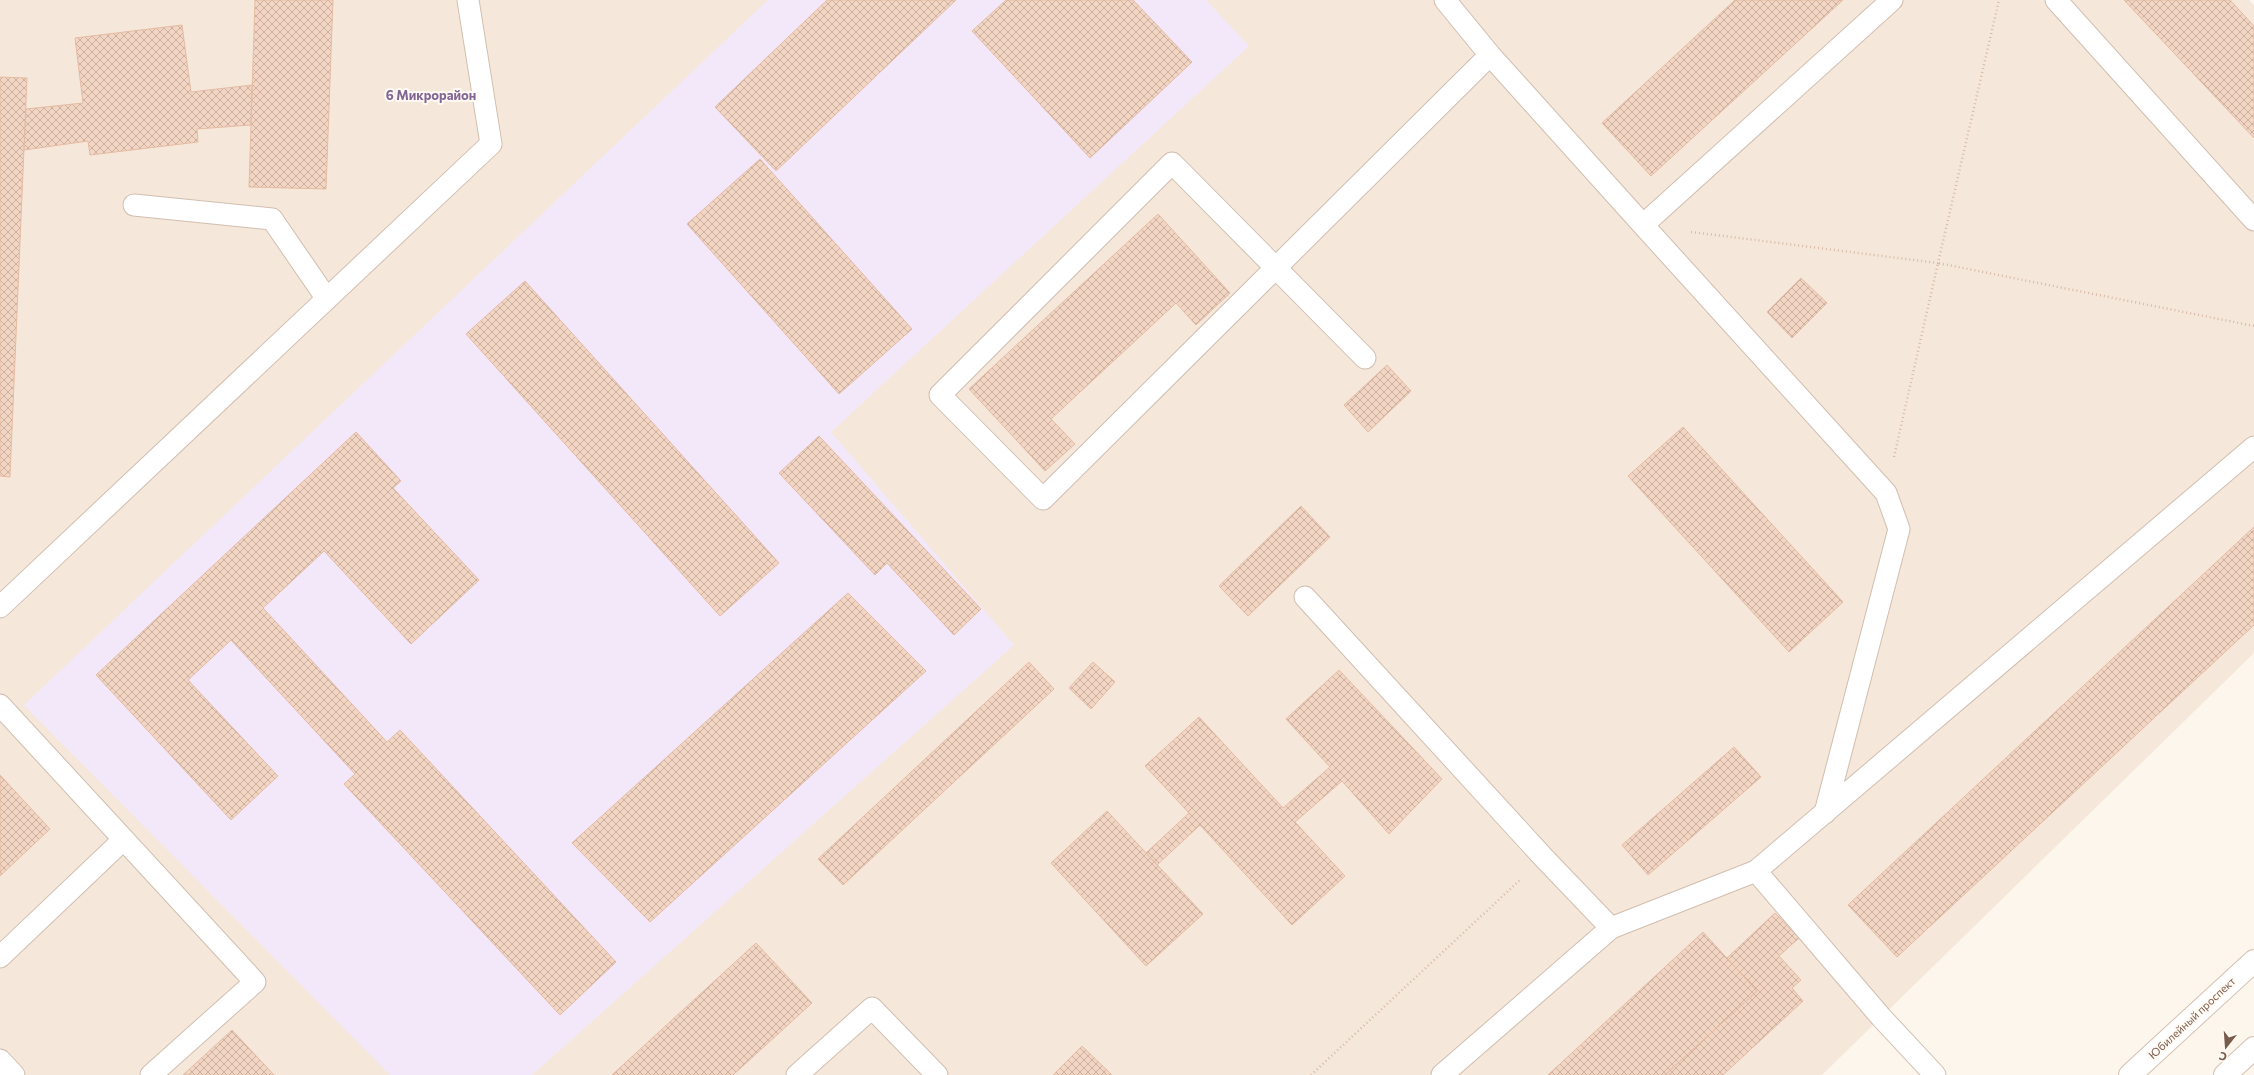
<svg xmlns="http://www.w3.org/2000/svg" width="2254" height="1075" viewBox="0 0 2254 1075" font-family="Commissioner,sans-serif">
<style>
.residential{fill:#f5e8da}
.education{fill:#f3e8fa}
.building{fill:url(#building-cross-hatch);stroke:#e6bba3}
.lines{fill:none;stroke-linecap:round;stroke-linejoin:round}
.service-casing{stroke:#d1beb0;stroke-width:23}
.secondary-casing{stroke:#d6c0b0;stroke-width:24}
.path{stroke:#d9b8a5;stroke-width:2.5;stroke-dasharray:1 3;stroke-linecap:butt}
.service{stroke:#fff;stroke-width:21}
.secondary{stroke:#fff;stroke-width:22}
.labels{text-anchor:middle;stroke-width:4;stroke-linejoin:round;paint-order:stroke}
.street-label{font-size:11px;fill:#7a5c4d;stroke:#fffaf3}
.quarter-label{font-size:13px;font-weight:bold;fill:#846695;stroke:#fffaf3}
</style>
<defs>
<pattern id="building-cross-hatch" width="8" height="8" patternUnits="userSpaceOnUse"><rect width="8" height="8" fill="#f3d5c3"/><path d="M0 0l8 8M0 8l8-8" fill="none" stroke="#cab0a1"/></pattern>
</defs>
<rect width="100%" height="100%" fill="#fdf6ec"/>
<path class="residential" d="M0,0H2249L2254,5V653L1822,1075H0Z"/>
<path class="education" d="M768,0H1206L1249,46L831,432L1014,645L532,1075H390L24,705Z"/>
<path class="building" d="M255,0H333L326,189L249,187Z
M827,0H956L776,171L715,107Z
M1006,0H1133L1192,62L1090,158L972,31Z
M1735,0H1843L1651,176L1602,123Z
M2124,0H2230L2254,26V138Z
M182,25L191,92L252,85L251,125L197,129L198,142L90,155L88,141L24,150L26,109L83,103L75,38Z
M0,77L27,78L10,477L0,476Z
M760,159L912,329L839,394L687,224Z
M1158,214L1230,293L1196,325L1176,303L1051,419L1075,444L1045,471L969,389Z
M1801,278L1827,303L1792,338L1767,312Z
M525,281L779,563L720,616L466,334Z
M1387,365L1411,391L1368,432L1344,405Z
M1683,427L1843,602L1789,652L1628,476Z
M356,432L401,481L393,488L479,580L411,644L324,551L263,608L387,742L400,730L616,962L560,1015L344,784L355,774L231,640L188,680L278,776L231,820L96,675Z
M819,436L981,609L954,635L887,563L875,575L779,473Z
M1301,506L1330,537L1248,616L1219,586Z
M2254,527V625L1897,957L1848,905Z
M848,593L926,671L650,922L572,843Z
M1029,662L1054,689L843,885L818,859Z
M1093,662L1115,682L1091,709L1069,688Z
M1339,670L1442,779L1389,834L1342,781L1295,822L1345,876L1292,925L1200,825L1157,865L1146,853L1189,813L1145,766L1199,717L1283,808L1330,767L1286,719Z
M1734,747L1761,777L1648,875L1622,845Z
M0,775L50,829L0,876Z
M1107,811L1203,914L1146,966L1051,863Z
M1775,913L1799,938L1779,956L1801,980L1792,988L1803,1001L1723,1075H1665L1757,991L1727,958Z
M1703,932L1757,991L1665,1075H1548Z
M756,943L812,1003L733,1075H612Z
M232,1030L274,1075H183Z
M1082,1046L1112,1075H1053Z"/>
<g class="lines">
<defs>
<path id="service" d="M1445,0L1490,55L1643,225L1886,493L1899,529L1825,813
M2056,0L2254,220
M134,205L272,219L327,299
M1643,225L1892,0
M1365,358L1172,163L940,395L1043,499L1490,55
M1305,597L1544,858L1611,928
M0,607L491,144L468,0
M0,705L255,982L151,1075
M1756,871L2254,447
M0,957L123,840
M0,1060L14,1075
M797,1075L872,1008L937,1075
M1442,1075L1611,928L1756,871L1881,1017L1935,1075"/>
<path id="secondary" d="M2130,1075L2254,961
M2225,1075L2254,1048"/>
</defs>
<use href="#service" class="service-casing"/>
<use href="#secondary" class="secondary-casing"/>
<path class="path" d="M1691,232L1938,263L1999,0
M1894,457L1938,263L2254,326
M1311,1075L1521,879"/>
<use href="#service" class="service"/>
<use href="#secondary" class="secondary"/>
</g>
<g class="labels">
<g class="street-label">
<text transform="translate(2192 1018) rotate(-43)" y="4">Юбилейный проспект</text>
</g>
<g class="quarter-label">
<text x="431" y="100">6 Микрорайон</text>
</g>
</g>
<g transform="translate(2226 1047) rotate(197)" stroke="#fffaf3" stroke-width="3" paint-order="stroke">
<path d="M0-3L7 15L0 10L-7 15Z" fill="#7a5c4d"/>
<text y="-6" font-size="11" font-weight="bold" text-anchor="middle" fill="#7a5c4d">С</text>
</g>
</svg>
